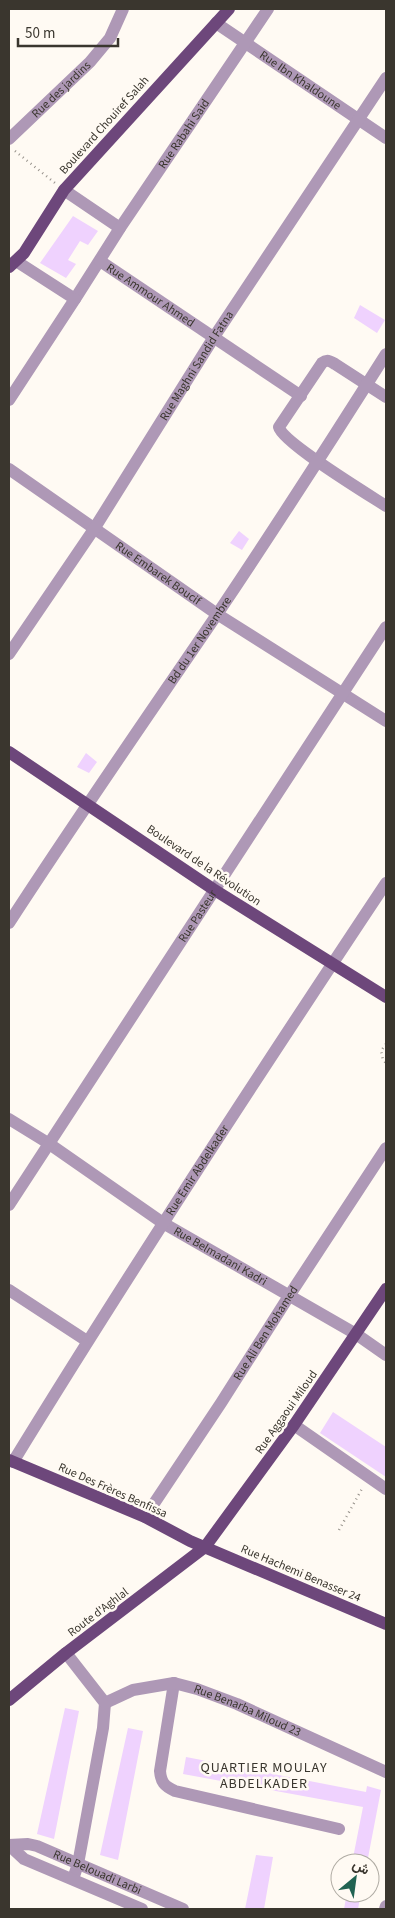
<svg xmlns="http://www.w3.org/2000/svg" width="395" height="1918" viewBox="0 0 395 1918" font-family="'Source Sans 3',Vazirmatn,sans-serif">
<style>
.building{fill:#efd2fe}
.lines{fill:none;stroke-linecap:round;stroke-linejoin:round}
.path{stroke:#98938c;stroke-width:2.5;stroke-dasharray:1 4;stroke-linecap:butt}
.minor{stroke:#ae98b6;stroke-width:12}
.major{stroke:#6d477b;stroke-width:12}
.labels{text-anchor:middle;stroke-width:5;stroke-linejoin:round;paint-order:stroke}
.street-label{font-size:12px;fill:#3a362e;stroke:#fffaf3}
.neighbourhood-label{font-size:14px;letter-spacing:1px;fill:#3a362e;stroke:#fffaf3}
</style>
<rect width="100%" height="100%" fill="#fffaf3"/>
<path class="building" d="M73,216L98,231L88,245L80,241L68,260L76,264L66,278L40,263Z
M360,305L385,320L377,333L354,318Z
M239,531L249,539L242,550L230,543Z
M86,753L97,762L89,773L77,767Z
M333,1412L386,1447V1477L320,1433Z
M65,1708L79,1711L54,1839L37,1834Z
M128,1728L143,1731L118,1860L100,1855Z
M186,1757L366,1792L367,1786L381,1790L367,1863H352L363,1807L183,1774Z
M256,1855L273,1857L264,1909H245Z
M347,1893H361L358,1909H344Z"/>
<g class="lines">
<path class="path" d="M15,151L55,183
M386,1044L381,1051L383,1060L386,1063
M339,1530L363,1487"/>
<g class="minor">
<path id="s1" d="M216,23L386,138"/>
<path id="s2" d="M9,139L90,62L110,38L123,9"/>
<path d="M64,190L120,228"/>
<path id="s3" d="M16,261L75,299L120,228L268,9"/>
<path id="s4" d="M100,261L301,396"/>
<path d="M386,397L335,364C330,361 327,359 322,363L279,427C282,442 369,495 386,506"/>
<path d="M9,400L75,299"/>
<path id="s5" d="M9,469L217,614L386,721"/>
<path id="s6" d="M9,654L94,529L214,337L386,78"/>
<path id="s7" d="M9,923C77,818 148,716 218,613C275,528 331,441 386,354"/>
<path id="s8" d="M9,1119L48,1143L163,1223L356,1334L386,1355"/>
<path id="s9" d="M9,1205L386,627"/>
<path d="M9,1290L87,1341"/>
<path d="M294,1425L386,1489"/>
<path id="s10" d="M13,1462C133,1266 259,1074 386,883"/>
<path id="s11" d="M145,1517L221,1403L289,1296L386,1148"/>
<path d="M66,1653L105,1703L103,1728L78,1864L73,1879"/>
<path d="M174,1683L160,1771C161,1782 164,1786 175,1791L339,1829"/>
<path id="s12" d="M105,1703L133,1690L174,1683L197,1689L237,1704L386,1772"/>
<path id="s13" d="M9,1845L28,1844L37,1846L183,1909"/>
<path d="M9,1845L24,1859L142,1909"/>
<path d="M385,1909L386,1906"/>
</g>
<path class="major" d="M9,267L24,253L64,190L229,9
M9,752L213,889L386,997
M9,1460L145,1517L190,1541L386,1624
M9,1700L66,1653L205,1547L294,1425L386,1289"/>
</g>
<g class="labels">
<g class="street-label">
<text dy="4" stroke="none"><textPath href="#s1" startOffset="102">Rue Ibn Khaldoune</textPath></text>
<text dy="4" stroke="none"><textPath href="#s2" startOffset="72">Rue des jardins</textPath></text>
<text transform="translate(104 125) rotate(-48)" y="4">Boulevard Chouiref Salah</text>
<text dy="4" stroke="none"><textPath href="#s3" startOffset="268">Rue Rabahi Said</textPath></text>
<text dy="4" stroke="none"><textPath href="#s4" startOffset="61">Rue Ammour Ahmed</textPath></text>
<text dy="4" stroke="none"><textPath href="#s6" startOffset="344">Rue Maghni Sandid Fatna</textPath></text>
<text dy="4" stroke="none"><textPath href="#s5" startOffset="182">Rue Embarek Boucif</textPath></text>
<text dy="4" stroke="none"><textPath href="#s7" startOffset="341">Bd du 1er Novembre</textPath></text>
<text transform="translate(204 865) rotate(34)" y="4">Boulevard de la Révolution</text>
<text dy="4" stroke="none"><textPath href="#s9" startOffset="345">Rue Pasteur</textPath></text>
<text dy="4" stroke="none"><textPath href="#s10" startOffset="345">Rue Emir Abdelkader</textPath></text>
<text dy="4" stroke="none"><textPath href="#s8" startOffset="252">Rue Belmadani Kadri</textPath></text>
<text dy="4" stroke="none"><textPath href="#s11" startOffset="220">Rue Ali Ben Mohamed</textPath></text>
<text transform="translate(286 1412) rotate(-55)" y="4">Rue Aggaoui Miloud</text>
<text transform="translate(113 1490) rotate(24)" y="4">Rue Des Frères Benfissa</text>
<text transform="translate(301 1573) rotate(23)" y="4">Rue Hachemi Benasser 24</text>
<text transform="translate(98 1612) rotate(-37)" y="4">Route d'Aghlal</text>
<text dy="4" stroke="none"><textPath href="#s12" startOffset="151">Rue Benarba Miloud 23</textPath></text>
<text dy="4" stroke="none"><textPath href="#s13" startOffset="94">Rue Belouadi Larbi</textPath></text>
</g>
<g class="neighbourhood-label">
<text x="264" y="1772">QUARTIER MOULAY<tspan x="264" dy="16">ABDELKADER</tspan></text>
</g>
</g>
<rect width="395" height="1918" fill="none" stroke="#3a362e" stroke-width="20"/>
<g transform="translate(355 1878) rotate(29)"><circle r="24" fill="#fffaf3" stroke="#b0aca4"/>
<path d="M0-4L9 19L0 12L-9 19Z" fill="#216352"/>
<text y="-8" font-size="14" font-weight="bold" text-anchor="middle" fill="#3a362e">ش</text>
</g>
<path d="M18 38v8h100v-8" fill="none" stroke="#3a362e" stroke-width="2.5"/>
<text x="25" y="38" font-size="15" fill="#3a362e" stroke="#fffaf3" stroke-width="4" paint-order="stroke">50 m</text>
</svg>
